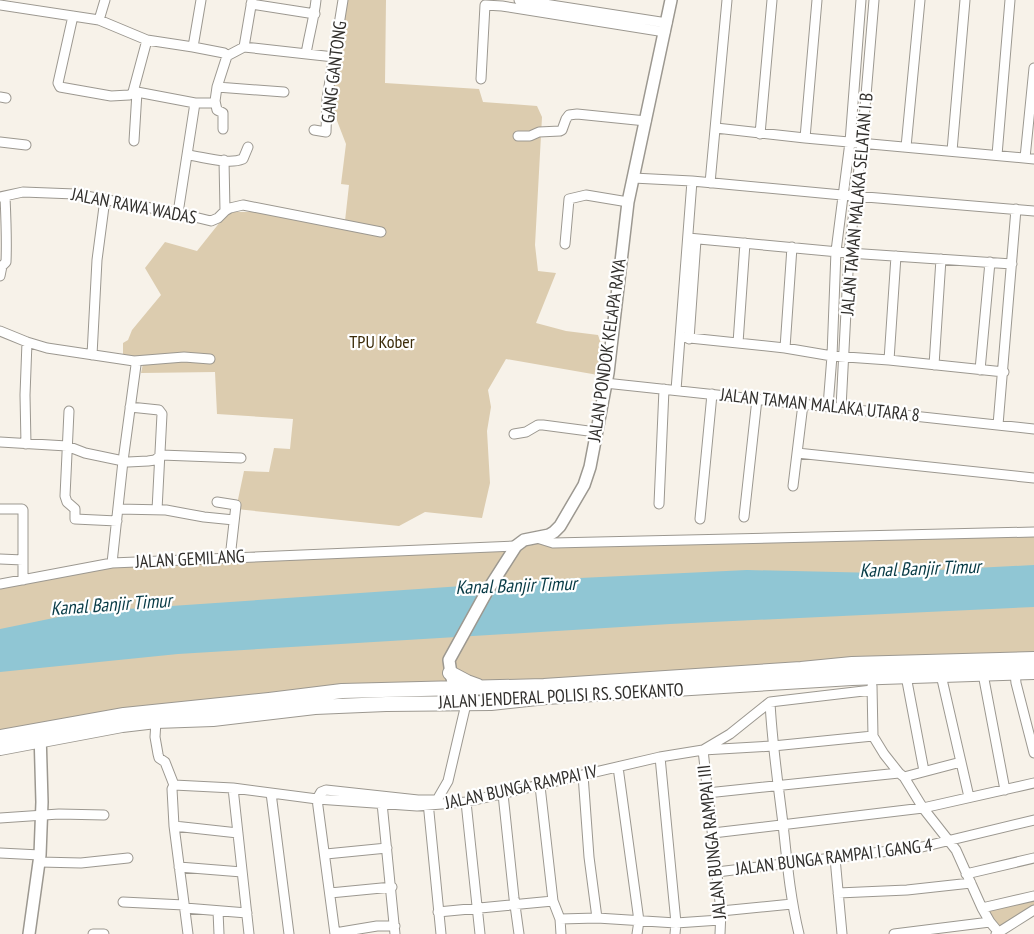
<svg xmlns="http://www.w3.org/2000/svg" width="1034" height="934" viewBox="0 0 1034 934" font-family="'PT Sans Narrow',sans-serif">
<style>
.green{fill:#dcccaf}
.water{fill:#90c6d4}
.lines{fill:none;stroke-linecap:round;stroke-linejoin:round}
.minor-casing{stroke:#9c9890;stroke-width:11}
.tertiary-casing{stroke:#9c9890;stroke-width:14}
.primary-casing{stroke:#9c9890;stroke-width:16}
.minor{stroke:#fff;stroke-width:9}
.tertiary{stroke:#fff;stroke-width:11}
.primary{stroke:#fff;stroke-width:14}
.labels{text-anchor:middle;stroke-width:4.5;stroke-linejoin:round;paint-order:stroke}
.street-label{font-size:18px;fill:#312f2c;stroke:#fff}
.park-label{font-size:18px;fill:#3c2c0a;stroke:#fff}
.water-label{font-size:19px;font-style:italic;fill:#083b46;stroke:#fff}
</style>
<rect width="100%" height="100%" fill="#f7f2e9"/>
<path class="green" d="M340,0H386L385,83L479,89L483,102L537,106L542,117L535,245L538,271L556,273L536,323L566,331L598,335L604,352L598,375L506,359L488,390L491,407L487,431L490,483L482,518L425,512L399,526L236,509L244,471L269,472L274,448L290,449L293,419L217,414L215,372L141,373L143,364L123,356V343L128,340L132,330L161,295L145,268L165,242L197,251L228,212H268L344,230L349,185L341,184L346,144L324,87Z
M1034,532V659L342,691L0,737V586L102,564L516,546L524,540L553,543Z
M1034,899V907L1001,928L987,910Z"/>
<path class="water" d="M1034,565V607L670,624L178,654L0,672V629L83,612L580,578L747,570L879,573Z"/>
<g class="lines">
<defs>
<path id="minor" d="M519,0L667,23
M251,4L315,14
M0,5L99,20L147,40L193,47L224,53L227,56
M73,16L58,83L60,87L111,96L129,95L137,92L195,103
M99,20L105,0
M193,47L201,0
M244,47L334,57
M244,47L252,0
M306,54C309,35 314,19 316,0
M227,56L244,47
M481,79L485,5L502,6L665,32
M217,87L284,92
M133,92L147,40
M0,97L6,98
M215,101L217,110L223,113V129
M716,128L805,138L1034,159
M314,130L326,132L327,99L343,0
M760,134L772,0
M518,136H530L539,132L560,131L562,130L566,119L569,115L577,114L646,121
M805,138L817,0
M134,141L137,92
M0,142L26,145
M906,147L920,0
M952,151L965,0
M188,155C204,157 228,165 243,159L248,147
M997,155L1010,0
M1025,158L1034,68
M224,160L225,211
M633,178L692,181L842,195L1034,211
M710,183L727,0
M0,197L23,192L75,194L178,213L211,221L218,218L225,211L230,208L243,205L381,232
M178,213L195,103H211L215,101L217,87L227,56
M688,238L849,253L1012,264
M565,244L569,199L586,195L628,202
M0,276L2,266L6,262C7,239 6,219 5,197
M0,331L27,342L47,348L134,361L136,365L123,461L112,563
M680,337L785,348L832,356L889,360L1004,372
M689,339L696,240
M738,343L745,243
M785,348L792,247
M92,355L97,260L105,199
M889,360L896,256
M134,361L184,357L210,359
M934,365L941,259
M980,370L990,262
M605,383L1034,429
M676,390L692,181
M828,406L832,356L836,251L850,142L861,0
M130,407L159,410L162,414L157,510
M841,408L849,253L862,143L874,0
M69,411L65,496L67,502L75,509V519L117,521
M998,425L1016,209
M514,434L526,432L538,425H543L596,432
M0,442L67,446L85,453L128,462L148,461L155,460L161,455L241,458
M26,444L25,395L27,342
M797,453L1034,478
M793,486L803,404
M217,502L236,505L230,558
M659,504L664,389
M0,509H22L23,510V580
M118,509L166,510L204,517L234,520
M744,517L757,399
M700,519L712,394
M537,538L553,543L1034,532
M0,559L23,560
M0,584L112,563L516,546
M1015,673L1016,683L1034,753
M983,674L1005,790
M941,675L969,797
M906,676L924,771
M872,686L873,736L884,754L899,773L904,777L923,808L956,850L982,908L990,922L1000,934
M770,702C772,743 778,783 783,824C787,861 790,897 799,934
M156,721L155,737L158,754L159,758L165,762L174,785
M660,757L676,923L675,934
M618,767L639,921L637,934
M583,775L589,857L597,918
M904,777L961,762
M174,785L233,788L317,799L417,806L466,802L660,757L703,750L730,734L770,702L872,690
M174,785L172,789L174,826L188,934
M540,786L553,901L560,919L561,934
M233,788L249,934
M271,793L289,934
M707,793L899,773
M503,794L514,898L519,934
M317,799L321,792L326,790L418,800H437L448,781L466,704
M317,799L335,934
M428,802L441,934
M466,802L480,934
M382,803L395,934
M0,818L59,814L104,815
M174,826L238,833
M713,833L923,808L1034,783
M0,853L40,855
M326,854L387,848
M835,858L842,934
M40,862L81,863L128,858
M179,867L242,872
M717,872L922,847L1034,820
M966,874L1034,858
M330,893L392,887
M838,893L907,890L971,883
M123,902L184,905
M185,908L247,913
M982,908L1034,896
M218,911L219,934
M721,911L792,904
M438,912L553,901
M560,919L597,918L676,923L720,920
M335,933L377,926H395
M93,934H104
M720,934L721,911L703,750L773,746L873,736
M894,934L990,922
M996,934L1034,910"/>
<path id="tertiary" d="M466,704C452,686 452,682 449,660L486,593L516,546L524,540L549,535L554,532L560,526L584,485L590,467L608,373L628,202L671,0
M29,934L40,855L42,802L40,732"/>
<path id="primary" d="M450,673L467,682L478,686
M0,737L124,715L269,700L342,691L544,686L801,669L852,664L1034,659
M0,748L122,725L156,721L213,719L315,707L386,704L491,703L546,697L852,678L1034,672"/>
</defs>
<use href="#minor" class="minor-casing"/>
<use href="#tertiary" class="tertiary-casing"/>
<use href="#primary" class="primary-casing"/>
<use href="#minor" class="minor"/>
<use href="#tertiary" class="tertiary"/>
<use href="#primary" class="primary"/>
</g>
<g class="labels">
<g class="street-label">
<text transform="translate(334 72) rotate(-83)" y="6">GANG GANTONG</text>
<text transform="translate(857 204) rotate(-85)" y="6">JALAN TAMAN MALAKA SELATAN I B</text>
<text transform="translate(134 206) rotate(11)" y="6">JALAN RAWA WADAS</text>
<text transform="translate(607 350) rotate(-82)" y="6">JALAN PONDOK KELAPA RAYA</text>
<text transform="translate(820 405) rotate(6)" y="6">JALAN TAMAN MALAKA UTARA 8</text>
<text transform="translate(190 559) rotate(-3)" y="6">JALAN GEMILANG</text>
<text transform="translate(561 696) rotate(-3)" y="6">JALAN JENDERAL POLISI RS. SOEKANTO</text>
<text transform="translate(521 787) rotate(-12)" y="6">JALAN BUNGA RAMPAI IV</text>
<text transform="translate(712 842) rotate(-96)" y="6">JALAN BUNGA RAMPAI III</text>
<text transform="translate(834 857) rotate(-7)" y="6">JALAN BUNGA RAMPAI I GANG 4</text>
</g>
<g class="park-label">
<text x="382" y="348">TPU Kober</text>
</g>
<g class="water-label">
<text transform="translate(920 568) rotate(-2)" y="7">Kanal Banjir Timur</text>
<text transform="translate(516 585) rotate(-2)" y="7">Kanal Banjir Timur</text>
<text transform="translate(111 604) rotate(-4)" y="7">Kanal Banjir Timur</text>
</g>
</g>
</svg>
